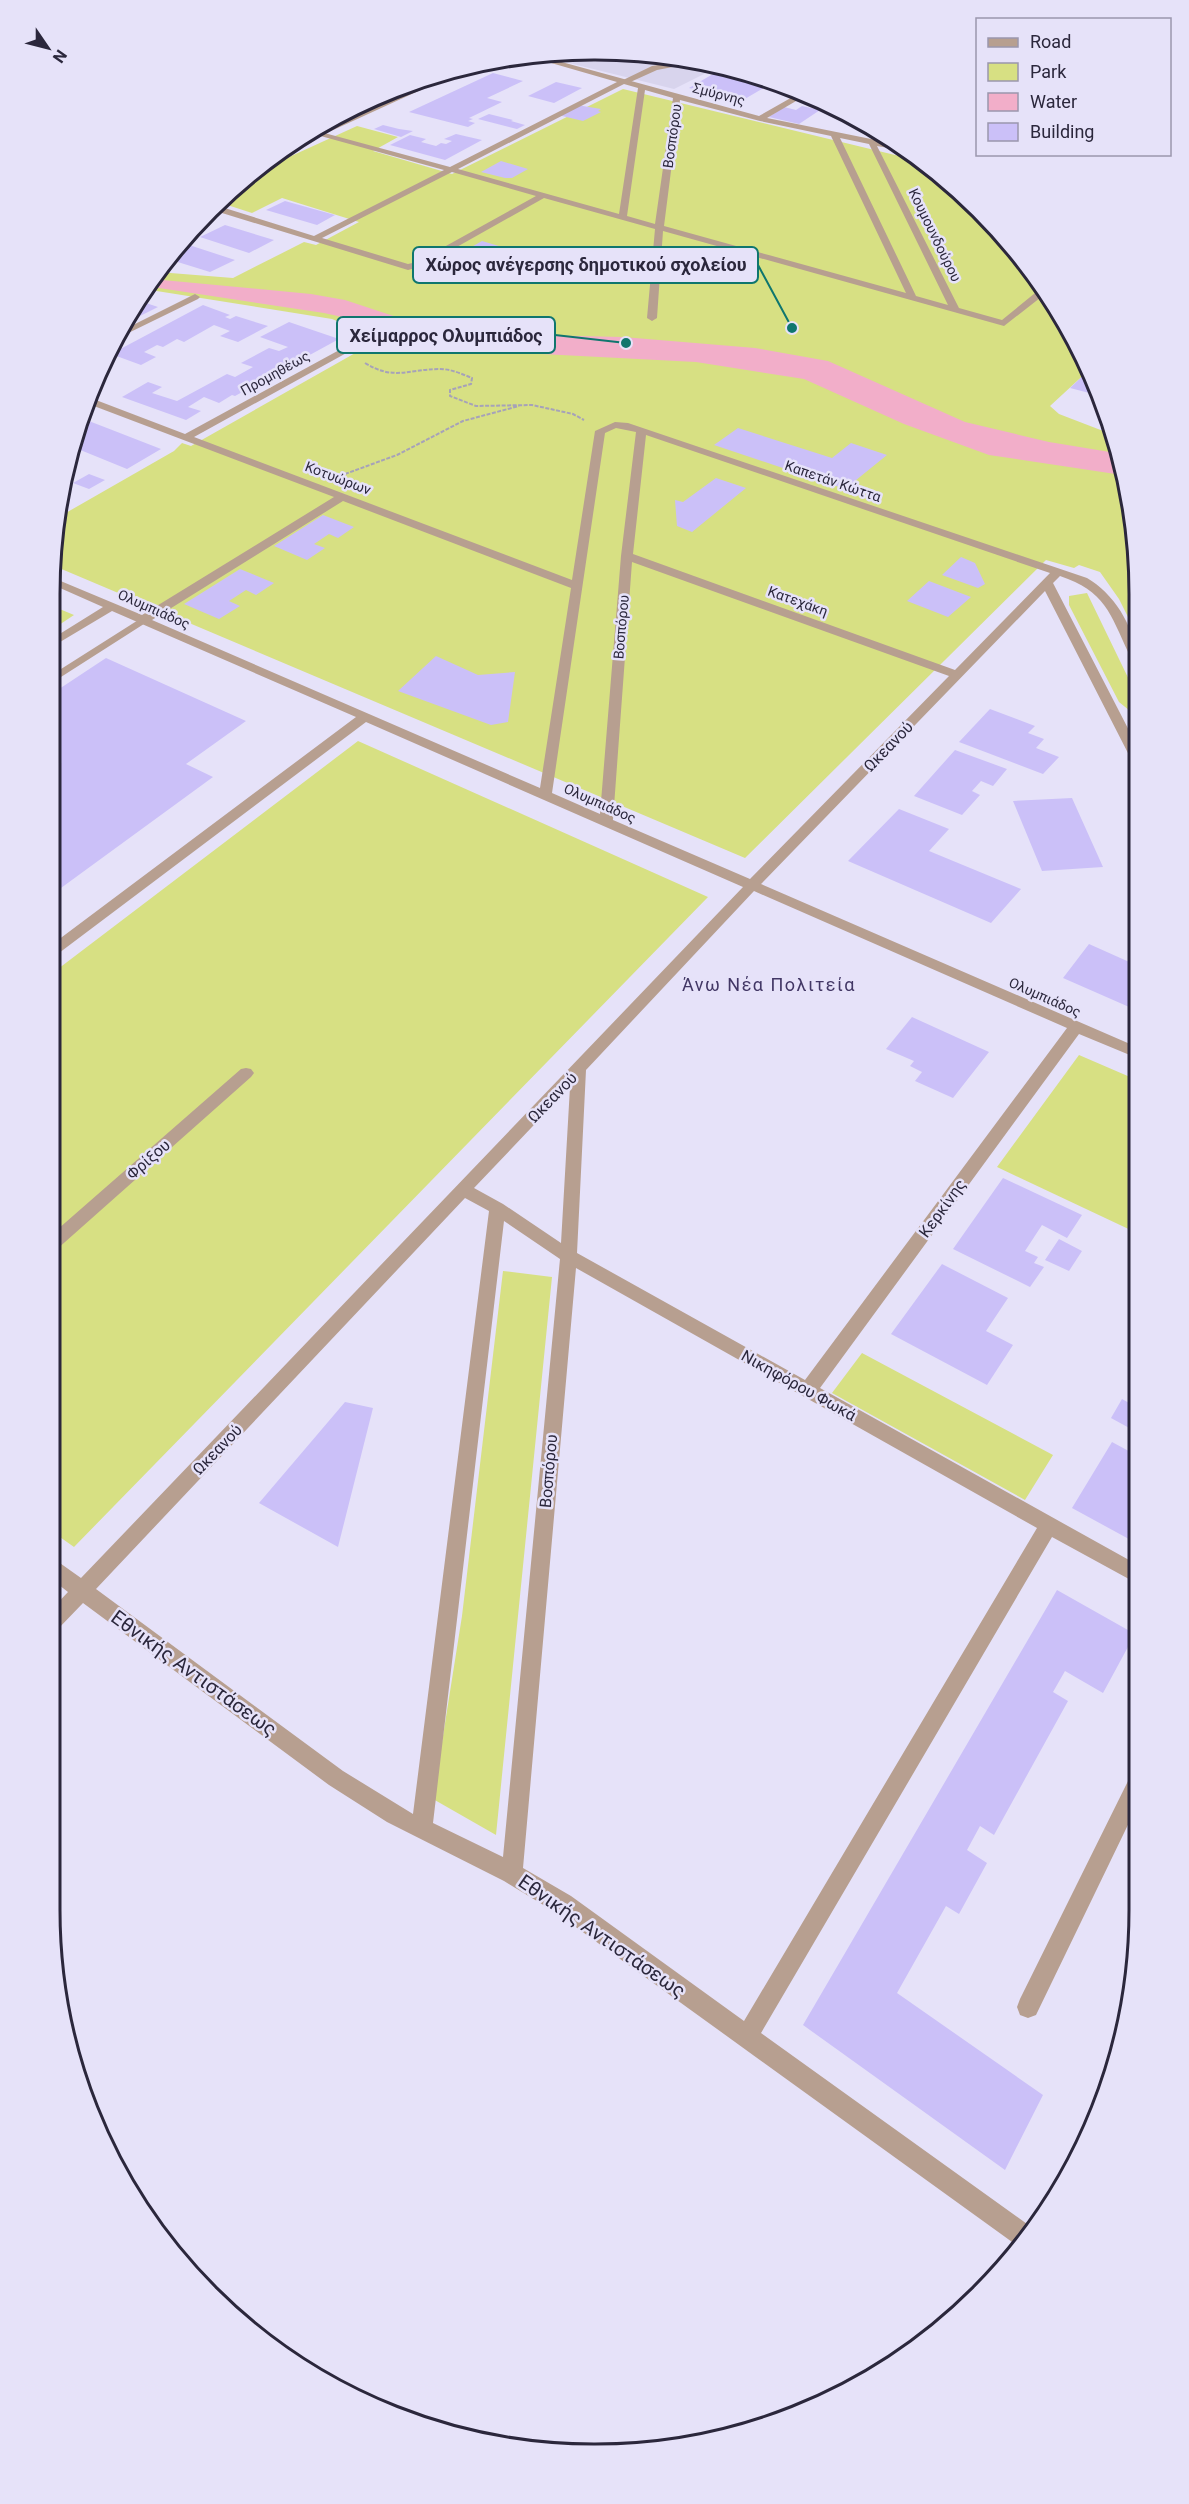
<svg xmlns="http://www.w3.org/2000/svg" width="1189" height="2504" viewBox="0 0 1189 2504" font-family="Roboto,sans-serif">
<style>
.built{fill:#d8d4ed}
.green{fill:#d7e083}
.water{fill:#f2aec9}
.lines{fill:none;stroke-linecap:round;stroke-linejoin:round}
.stream{stroke:#f2aec9;stroke-width:6}
.building{fill:#cbc0f8}
.path{stroke:#a6a2b9;stroke-width:2;stroke-dasharray:4 1.5;stroke-linecap:butt}
.service{fill:#b79f90;fill-rule:evenodd}
.minor{fill:#b79f90;fill-rule:evenodd}
.tertiary{fill:#b79f90;fill-rule:evenodd}
.labels{text-anchor:middle;stroke-width:5;stroke-linejoin:round;paint-order:stroke}
.far-street-label{font-size:14px;fill:#2b273c;stroke:#e6e2f9}
.street-label{font-size:16px;fill:#2b273c;stroke:#e6e2f9}
.neighbourhood-label{font-size:18px;letter-spacing:1.5px;fill:#423765;stroke:#e6e2f9}
.near-street-label{font-size:20px;fill:#2b273c;stroke:#e6e2f9}
.rim{fill:none;stroke:#2b273c;stroke-width:3}
.leader{fill:none;stroke:#0f766e;stroke-width:2}
.callout-dot{fill:#0f766e;stroke:#e6e2f9;stroke-width:2}
.callout{fill:#e6e2f9;stroke:#0f766e;stroke-width:2}
.callout-label{font-size:18px;text-anchor:middle;font-weight:bold;fill:#2b273c}
</style>
<rect width="100%" height="100%" fill="#e6e2f9"/>
<path class="built" d="M595,50L701,60L720,66L674,89L541,56Z"/>
<path class="green" d="M623,89L928,163L1027,263L1089,370L1050,406L1059,414L1111,434L1135,523V631L1119,599L1100,572L1079,565L1074,568L1046,560L745,858L52,565L57,518L174,451L182,443L191,446L380,339L332,319L144,289L158,272L233,278L304,242L316,245L359,222L282,198L252,213L218,202L252,174L357,126L398,137L373,151L452,174Z
M1087,593L1135,692V723L1130,711L1119,702L1069,605V596Z
M50,605L74,615L50,631Z
M358,741L708,897L74,1547L50,1530V975Z
M1079,1055L1137,1080V1233L997,1167Z
M503,1271L552,1277L496,1835L433,1799L462,1616Z
M862,1353L1053,1455L1025,1500L832,1393Z"/>
<path class="water" d="M152,279L311,294L345,300L445,333L623,337L755,348L828,361L965,422L1049,442L1116,453L1122,475L989,455L904,424L804,379L696,362L501,352L324,313L146,286Z"/>
<g class="lines">
<path class="stream" d="M365,321L421,339L461,340"/>
</g>
<path class="building" d="M619,53L630,56L618,62L607,59Z
M725,67L746,74L774,82L743,100L689,88Z
M493,73L523,81L487,98L502,102L469,118L473,119L468,121L475,123L468,127L409,112Z
M556,82L582,88L554,103L528,96Z
M577,105L601,109L598,111L601,112L583,121L558,115Z
M802,106L820,110L799,124L769,117L784,107L796,110Z
M489,114L513,120L511,121L525,125L517,129L478,119Z
M383,125L399,129L413,131L401,137L374,129Z
M456,134L482,140L445,160L390,145L410,135L426,139L421,142L436,146L441,143L446,144L452,141L444,139Z
M501,161L528,169L512,178H505L481,172Z
M285,201L335,215L317,225L266,210Z
M225,225L274,240L249,253L200,237Z
M183,241L188,243L186,244L235,260L210,272L168,259Z
M482,241L509,249L469,272L472,273L460,280L429,271Z
M137,300L158,307L124,324Z
M203,305L230,315L225,317L230,319L236,316L268,326L238,342L220,336L230,331L214,325L184,342L177,339L163,347L157,345L144,352L156,357L141,365L111,354Z
M289,322L339,339L235,396L232,395L219,403L204,397L188,407L201,411L186,420L122,397L148,382L162,387L152,393L177,401L227,374L235,377L253,367L241,363L269,348L279,351L288,347L260,337Z
M1089,370L1098,386L1101,396L1070,388Z
M81,418L107,428L161,449L127,469L73,447Z
M738,428L832,458L851,443L887,455L845,489L714,445Z
M89,474L105,480L89,489L73,483Z
M716,478L746,488L692,532L677,526L675,500L683,502Z
M323,515L354,527L338,538L329,534L314,544L325,548L307,560L274,546Z
M961,557L975,563L985,584L978,588L942,575Z
M240,569L274,583L256,595L246,590L229,601L240,606L219,619L184,604Z
M929,581L971,597L948,617L907,601Z
M436,656L478,675L515,672L508,722L491,725L398,691Z
M106,658L246,721L186,764L213,777L50,896V695Z
M990,709L1035,726L1028,733L1044,739L1036,748L1059,757L1043,774L959,742Z
M955,750L1007,769L993,786L981,781L972,791L980,795L962,815L914,796Z
M1072,798L1103,867L1042,871L1013,801Z
M899,809L949,829L929,851L1021,889L991,923L848,861Z
M1089,944L1136,965V1010L1063,978Z
M912,1017L989,1052L953,1098L915,1081L922,1072L910,1066L914,1061L886,1049Z
M1003,1178L1082,1215L1067,1238L1042,1225L1025,1251L1038,1257L1034,1263L1044,1267L1030,1287L953,1249Z
M1059,1239L1082,1251L1069,1271L1045,1260Z
M942,1264L1008,1298L986,1331L1013,1345L987,1385L891,1334Z
M1122,1399L1138,1408V1423L1133,1430L1111,1418Z
M345,1402L373,1408L338,1547L259,1503Z
M1112,1442L1138,1456V1544L1072,1508Z
M1057,1590L1135,1634L1103,1693L1065,1671L1053,1692L1068,1701L994,1835L980,1826L967,1850L987,1863L959,1914L946,1906L897,1993L1043,2095L1005,2170L803,2025Z"/>
<g class="lines">
<path class="path" d="M365,363C394,381 409,369 440,369C451,369 462,374 472,378L471,384L450,390V396L476,406L532,405L573,414L584,420
M345,474L397,455L463,421L519,406"/>
<path class="service" d="M693,59L704,61L657,70L626,84L619,82L652,66Z
M143,617L149,620L147,622L50,684V676Z
M1139,1770V1802L1036,2015L1028,2018L1020,2015L1017,2007L1020,1999L1132,1773Z"/>
<path class="minor" d="M536,55L759,116L803,91L808,94L767,118L871,139L897,145L906,151L877,146L959,308L1002,320L1040,289L1045,294L1004,326L663,231L657,318L652,321L647,318L655,229L544,198L423,266L408,270L209,209L215,205L314,236L444,170L317,135V131L450,167L617,82L527,56ZM624,84L638,88L619,214L458,169ZM645,90L673,98L655,224L627,216ZM680,100L760,121L831,136L906,293L664,226ZM840,138L869,144L948,305L916,296ZM452,172L536,196L417,262L408,264L322,238Z
M195,294L200,297L198,299L116,339L121,331Z
M376,330L381,333L379,335L194,437L572,580L595,431L615,422L628,423L1087,578C1113,593 1136,627 1135,658L1129,654C1110,613 1105,591 1060,576L1053,583L1136,744V761L1130,757L1045,591L761,884L1137,1047V1058L1079,1034L820,1388L1138,1565V1584L1052,1537L761,2033L1034,2229L1019,2247L555,1912L504,1881L387,1822L329,1785L83,1603L57,1630L50,1633V1611L68,1592L50,1578V1559L57,1561L81,1578L743,887L366,722L55,956L50,958V946L356,717L112,611L50,648V640L103,607L51,584V577L142,615L334,497L86,403L88,397L185,434ZM616,428L636,432L621,556L600,814L552,793L605,433ZM646,435L1050,573L955,670L633,554ZM343,501L571,588L540,788L152,620ZM632,562L949,676L750,879L613,820ZM754,891L1067,1028L805,1380L577,1253L586,1070ZM570,1087L561,1243L503,1204L474,1188ZM465,1198L489,1211L413,1814L343,1771L96,1589ZM504,1221L560,1259L503,1857L433,1823ZM576,1268L1037,1528L744,2021L571,1896L523,1868Z
M246,1068L251,1069L254,1073L251,1077L56,1250L50,1251V1236L241,1069Z"/>
<path class="tertiary" d="M462,68V71L283,153H278L288,144L442,74Z"/>
</g>
<g class="labels">
<g class="far-street-label">
<text transform="translate(719 94) rotate(15)" y="5">Σμύρνης</text>
<text transform="translate(672 136) rotate(-82)" y="5">Βοσπόρου</text>
<text transform="translate(935 235) rotate(64)" y="5">Κουμουνδούρου</text>
<text transform="translate(275 373) rotate(-29)" y="5">Προμηθέως</text>
<text transform="translate(338 478) rotate(21)" y="5">Κοτυώρων</text>
<text transform="translate(833 481) rotate(19)" y="5">Καπετάν Κώττα</text>
<text transform="translate(798 601) rotate(20)" y="5">Κατεχάκη</text>
<text transform="translate(154 609) rotate(24)" y="5">Ολυμπιάδος</text>
<text transform="translate(621 627) rotate(-85)" y="5">Βοσπόρου</text>
<text transform="translate(600 803) rotate(24)" y="5">Ολυμπιάδος</text>
<text transform="translate(1045 997) rotate(24)" y="5">Ολυμπιάδος</text>
</g>
<g class="street-label">
<text transform="translate(888 746) rotate(-46)" y="6">Ωκεανού</text>
<text transform="translate(552 1097) rotate(-46)" y="6">Ωκεανού</text>
<text transform="translate(148 1159) rotate(-41)" y="6">Φρίξου</text>
<text transform="translate(942 1208) rotate(-54)" y="6">Κερκίνης</text>
<text transform="translate(799 1385) rotate(29)" y="6">Νικηφόρου Φωκά</text>
<text transform="translate(217 1449) rotate(-46)" y="6">Ωκεανού</text>
<text transform="translate(548 1471) rotate(-85)" y="6">Βοσπόρου</text>
</g>
<g class="neighbourhood-label">
<text x="769" y="991">Άνω Νέα Πολιτεία</text>
</g>
<g class="near-street-label">
<text transform="translate(194 1673) rotate(36)" y="7">Εθνικής Αντιστάσεως</text>
<text transform="translate(602 1936) rotate(35)" y="7">Εθνικής Αντιστάσεως</text>
</g>
</g>
<path d="M0 0H1189V2504H0ZM594 60H595A534 534 0 0 1 1129 594V1910A534 534 0 0 1 595 2444H594A534 534 0 0 1 60 1910V594A534 534 0 0 1 594 60Z" fill="#e6e2f9" fill-rule="evenodd"/>
<path class="rim" d="M594 60H595A534 534 0 0 1 1129 594V1910A534 534 0 0 1 595 2444H594A534 534 0 0 1 60 1910V594A534 534 0 0 1 594 60Z"/>
<path class="leader" d="M792 328L758 265M626 343L555 335"/>
<g class="callout-dot">
<circle cx="792" cy="328" r="6"/>
<circle cx="626" cy="343" r="6"/>
</g>
<g class="callout">
<rect x="413" y="247" width="345" height="36" rx="6"/>
<rect x="337" y="317" width="218" height="36" rx="6"/>
</g>
<g class="callout-label">
<text x="586" y="271">Χώρος ανέγερσης δημοτικού σχολείου</text>
<text x="446" y="342">Χείμαρρος Ολυμπιάδος</text>
</g>
<rect x="976" y="18" width="195" height="138" fill="#e6e2f9" stroke="#9b97ad" stroke-width="1.5"/>
<rect x="988" y="38" width="30" height="9" fill="#b79f90" stroke="#9b97ad" stroke-width="1.5"/>
<text x="1030" y="48" font-size="18" fill="#2b273c">Road</text>
<rect x="988" y="63" width="30" height="18" fill="#d7e083" stroke="#9b97ad" stroke-width="1.5"/>
<text x="1030" y="78" font-size="18" fill="#2b273c">Park</text>
<rect x="988" y="93" width="30" height="18" fill="#f2aec9" stroke="#9b97ad" stroke-width="1.5"/>
<text x="1030" y="108" font-size="18" fill="#2b273c">Water</text>
<rect x="988" y="123" width="30" height="18" fill="#cbc0f8" stroke="#9b97ad" stroke-width="1.5"/>
<text x="1030" y="138" font-size="18" fill="#2b273c">Building</text>
<g transform="translate(48 48) rotate(125)" stroke="#e6e2f9" stroke-width="4.5" paint-order="stroke">
<path d="M0-4.5L10 22L0 15L-10 22Z" fill="#2b273c"/>
<text y="-9" font-size="16" font-weight="bold" text-anchor="middle" fill="#2b273c">N</text>
</g>
</svg>
